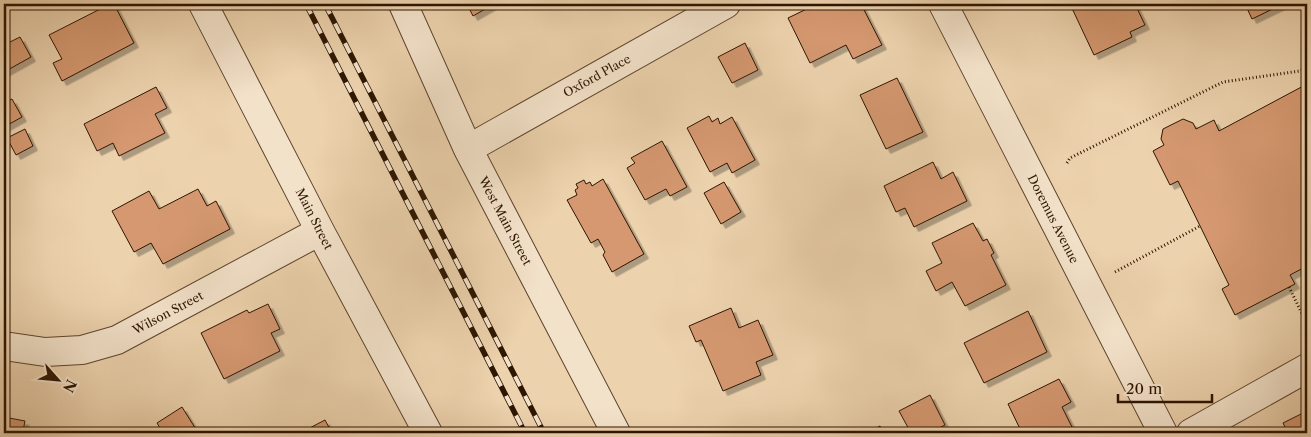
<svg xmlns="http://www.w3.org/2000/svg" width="1311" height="437" viewBox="0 0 1311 437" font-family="'Libre Caslon Text',serif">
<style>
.building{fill:#d59870;stroke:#2d1501;filter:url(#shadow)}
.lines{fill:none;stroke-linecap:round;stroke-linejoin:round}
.street-casing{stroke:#5d442c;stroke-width:30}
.path{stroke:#2d1501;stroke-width:3;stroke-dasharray:1 2.5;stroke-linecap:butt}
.street{stroke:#f3e2ca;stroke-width:28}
.rail-casing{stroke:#2d1501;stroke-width:5.5}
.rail{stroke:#f3e2ca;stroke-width:4;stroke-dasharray:11;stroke-linecap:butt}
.labels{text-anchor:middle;stroke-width:4;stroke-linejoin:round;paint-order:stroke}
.street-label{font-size:12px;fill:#2d1501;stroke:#f3e2ca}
</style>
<defs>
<filter id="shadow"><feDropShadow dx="4.5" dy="4.5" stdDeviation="0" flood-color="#0004"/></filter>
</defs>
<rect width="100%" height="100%" fill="#ecd2ad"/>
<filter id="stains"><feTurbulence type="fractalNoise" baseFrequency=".004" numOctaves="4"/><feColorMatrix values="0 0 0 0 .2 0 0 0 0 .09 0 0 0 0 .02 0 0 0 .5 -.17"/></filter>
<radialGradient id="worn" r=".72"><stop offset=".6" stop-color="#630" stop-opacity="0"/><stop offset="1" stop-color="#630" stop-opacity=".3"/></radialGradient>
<path class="building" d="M110,4H114L134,43L62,81L53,63L62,59L49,35Z
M467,4H494L473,16Z
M817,4H861L882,45L853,59L846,45L810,63L788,18Z
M1070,4H1135L1145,25L1130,32L1132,37L1094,55Z
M1245,4H1283L1252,19Z
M20,37L31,57L4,72V45Z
M745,43L758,70L732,83L718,57Z
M897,78L923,132L886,149L860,95Z
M1307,84V266L1290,275L1295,284L1235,315L1222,289L1229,285L1178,181L1170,185L1153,151L1164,145L1161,139L1163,129L1183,119L1193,123L1196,129L1214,120L1219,131Z
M156,87L167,108L155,114L165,133L119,156L113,143L97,151L84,124Z
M12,99L22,117L4,127V103Z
M709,116L712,122L718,118L720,124L732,117L755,160L732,173L727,163L710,172L687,128Z
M25,129L33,146L16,155L7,138Z
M662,141L687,187L670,196L666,189L645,200L627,168L635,163L631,158Z
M933,162L941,179L953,172L967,201L914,227L905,208L896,212L884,186Z
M603,179L644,254L612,272L603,255L605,252L598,239L591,243L567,200L577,195L575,190L578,188L576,184L584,180L586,184L590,182L592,186Z
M724,182L741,212L721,224L704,193Z
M198,189L207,206L216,201L230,229L163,264L151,243L134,252L112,211L149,191L159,209Z
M973,223L983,241L987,239L994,253L991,255L1006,285L965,306L952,282L936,291L926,271L942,263L932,243Z
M268,304L280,329L271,333L280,351L224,379L201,333L247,310L249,313Z
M731,308L739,328L758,320L773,355L756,362L761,375L723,391L701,340L696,342L689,326Z
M1028,311L1047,352L984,383L964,343Z
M1059,379L1071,402L1062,407L1075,433H1022L1008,404Z
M930,395L945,425L930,433H911L899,411Z
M182,407L197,431L193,433H163L157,423Z
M1307,411V433H1288L1283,423Z
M4,417L25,421L23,431L35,433H4Z
M325,420L332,433H300Z
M880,426L884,433H867Z"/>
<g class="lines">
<defs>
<path id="street" d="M203,4L320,231L428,433
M403,4L468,149L616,433
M943,4L1163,433
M468,149L726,4
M4,346L45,352L82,350L117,340L320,231
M1191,433L1307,368"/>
</defs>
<use href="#street" class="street-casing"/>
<path class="path" d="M1067,163L1070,158L1223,82L1300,71L1307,68
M1115,272L1200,226
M1289,287L1307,324"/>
<use href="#street" class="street"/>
<defs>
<path id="rail" d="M306,4L525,433
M325,4L544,433"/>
</defs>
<use href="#rail" class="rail-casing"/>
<use href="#rail" class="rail"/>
</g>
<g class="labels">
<g class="street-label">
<text transform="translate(597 76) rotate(-29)" y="4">Oxford Place</text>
<text transform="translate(314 219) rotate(63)" y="4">Main Street</text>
<text transform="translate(1053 219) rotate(63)" y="4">Doremus Avenue</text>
<text transform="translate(505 221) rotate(62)" y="4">West Main Street</text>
<text transform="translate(168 313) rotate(-28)" y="4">Wilson Street</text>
</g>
</g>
<rect width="1311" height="437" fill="none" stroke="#ecd2ad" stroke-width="20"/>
<rect x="5" y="5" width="1301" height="427" fill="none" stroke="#2d1501" stroke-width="2.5"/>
<rect x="10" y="10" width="1291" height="417" fill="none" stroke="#2d1501"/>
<g transform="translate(58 380) rotate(117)" stroke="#f3e2ca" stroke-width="4" paint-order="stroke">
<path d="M0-4L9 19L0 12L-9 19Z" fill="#2d1501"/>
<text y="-8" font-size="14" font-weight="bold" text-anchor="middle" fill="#2d1501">N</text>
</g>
<path d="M1118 394v8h94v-8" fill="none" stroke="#2d1501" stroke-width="2.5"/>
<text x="1126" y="394" font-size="15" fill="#2d1501" stroke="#f3e2ca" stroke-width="4" paint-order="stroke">20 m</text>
<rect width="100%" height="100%" filter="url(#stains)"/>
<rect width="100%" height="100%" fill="url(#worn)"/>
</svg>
